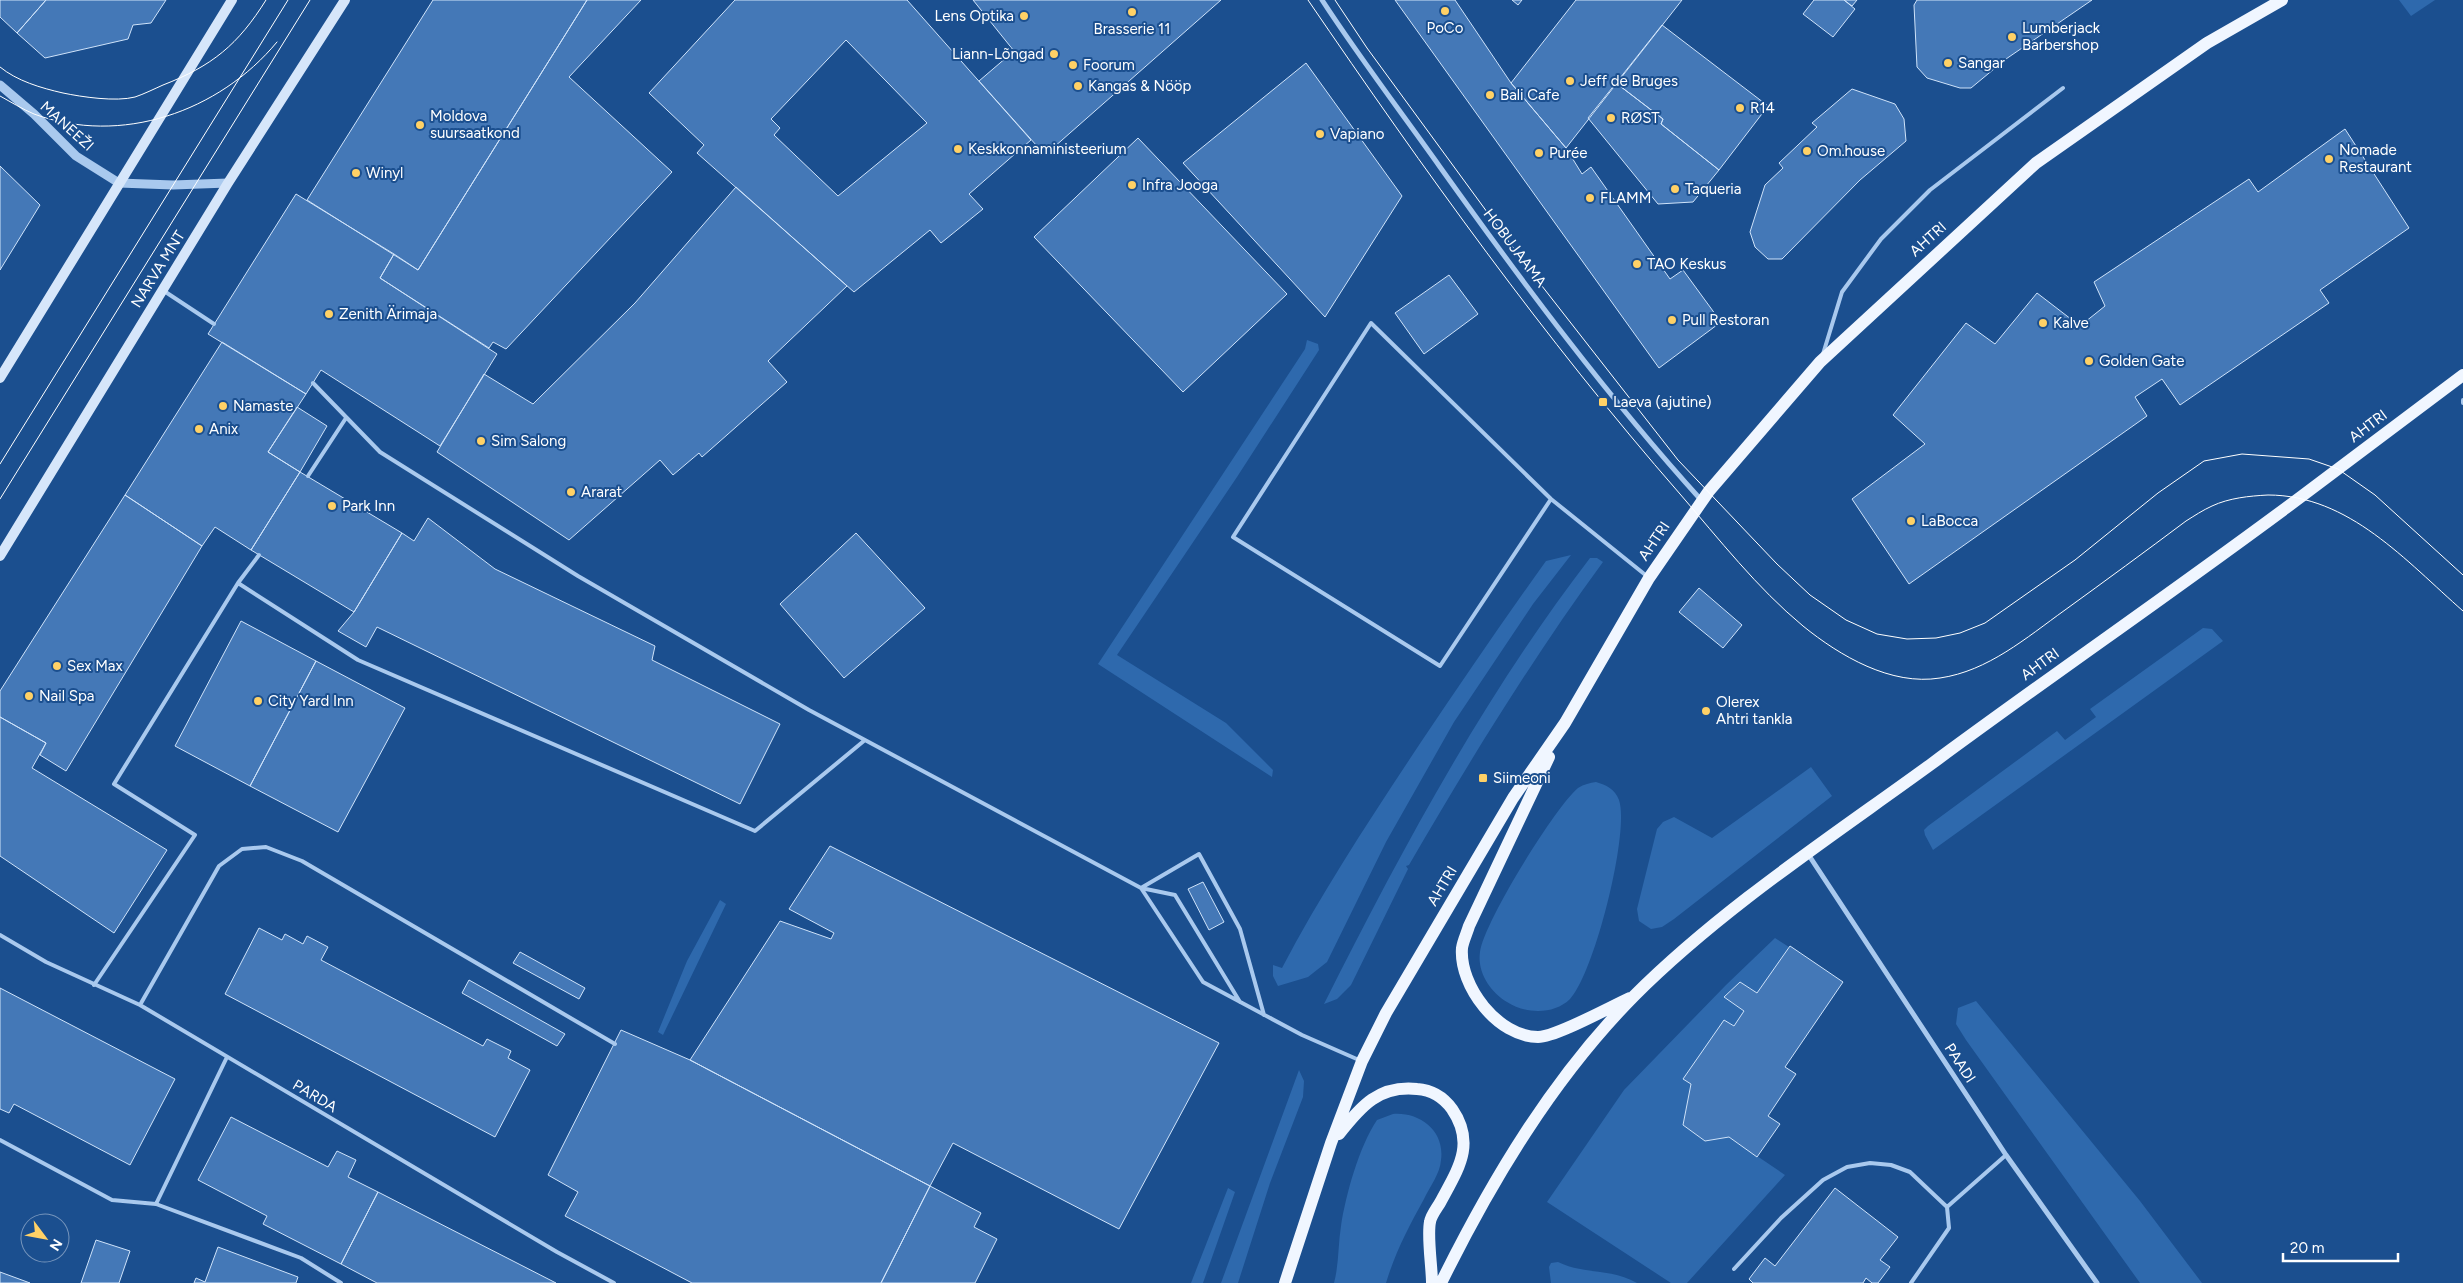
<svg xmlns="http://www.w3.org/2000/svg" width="2463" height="1283" viewBox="0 0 2463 1283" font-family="Figtree,sans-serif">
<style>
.green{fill:#2e69ad}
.building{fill:#4478b7;stroke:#cfe3fa;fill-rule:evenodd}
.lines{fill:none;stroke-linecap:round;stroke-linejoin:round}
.service{stroke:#a9c9ee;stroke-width:4}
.minor{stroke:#a9c9ee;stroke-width:5}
.tertiary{stroke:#a9c9ee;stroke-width:9}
.secondary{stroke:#d6e6fa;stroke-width:10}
.primary{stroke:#f0f6ff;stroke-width:12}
.tram{stroke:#fff;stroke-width:1}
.poi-dot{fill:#ffd166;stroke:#1b4f8f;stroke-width:2}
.labels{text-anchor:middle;stroke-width:4;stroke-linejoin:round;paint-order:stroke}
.poi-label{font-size:15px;fill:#fff;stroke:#1b4f8f;text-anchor:start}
.street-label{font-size:15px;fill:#fff;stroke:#1b4f8f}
</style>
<rect width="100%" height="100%" fill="#1b4f8f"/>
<path class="green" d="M2399,0H2435L2411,16Z
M1307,340L1318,344L1319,350L1237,477L1117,655L1226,723L1273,770L1272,777L1098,664L1305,349Z
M1571,555L1533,604L1454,722L1386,842L1327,962L1308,977L1278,986L1273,976V965L1282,968C1323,890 1372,816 1421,742C1462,681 1503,621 1546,561Z
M1590,558H1597L1603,562C1532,659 1470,760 1409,865L1406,866L1408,869L1351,985L1337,999L1324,1004C1402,849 1484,696 1590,558Z
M2203,628L2212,629L2223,641L1933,850L1925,835L1924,830L1928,826L2057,731L2065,740L2096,717L2090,709Z
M1811,767L1832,796L1674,919L1662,927L1651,929L1639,921L1637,909L1657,829L1663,822L1674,817L1712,838Z
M1596,782C1606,785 1615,789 1619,800C1630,832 1594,975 1570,999C1554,1015 1525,1014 1507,1002C1490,992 1477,972 1480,952C1483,924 1555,807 1578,788C1584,784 1590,783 1596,782Z
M720,900L726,904L663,1035L658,1032L687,961Z
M1775,938L1789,947L1757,993L1740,982L1724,997L1744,1011L1734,1026L1724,1020L1684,1079L1691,1084L1683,1125L1705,1141L1729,1137L1785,1175L1687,1283H1671L1547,1202L1624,1090L1726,985Z
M1976,1001L2140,1201L2202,1283H2140L1966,1040L1956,1024L1958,1008Z
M1299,1070L1304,1081L1303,1097L1270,1183L1238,1283H1221Z
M1393,1114C1420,1112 1445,1131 1441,1160C1440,1174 1430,1186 1424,1199C1409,1226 1395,1253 1386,1283H1334C1339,1265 1338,1244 1341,1226C1346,1194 1359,1147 1377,1120Z
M1228,1188L1235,1192L1203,1283H1191Z
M1558,1262C1585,1275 1611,1268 1637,1283H1551L1549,1267L1551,1263Z"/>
<path class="building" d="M0,0H46L17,33L0,17Z
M46,0H166L151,23L133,25L128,39L45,58L17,33Z
M433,0H587L418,270L307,200Z
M587,0H641L569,77L672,172L506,349L493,342L489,348L380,278L394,254L418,270Z
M735,0H907L1031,140L969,194L983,209L941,243L930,230L854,292L697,153L704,145L649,93ZM846,40L927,123L838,196L774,135L780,128L771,119Z
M973,0H1221L1045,155L979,81L1014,51Z
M1395,0H1455L1511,83L1566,148L1582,174L1591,167L1670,279L1683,270L1721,322L1659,368Z
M1512,0H1522L1518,5Z
M1576,0H1682L1566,148L1511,83Z
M1814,0H1844L1855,9L1833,37L1803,14Z
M1844,0H1857L1852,6Z
M1917,0H2092L2006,59L1971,88H1960L1927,78L1917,67L1914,5Z
M1662,25L1768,106L1719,170L1661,124L1663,119L1616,83Z
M1306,63L1402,196L1325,317L1183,163Z
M1616,83L1663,119L1661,124L1719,170L1693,202L1658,204L1588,118Z
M1852,89L1895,104L1904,119L1906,141L1860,180L1782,259H1768L1755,247L1750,232L1765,185L1783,168L1779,163L1817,127L1812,123Z
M2345,129L2409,228L2320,290L2329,303L2180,405L2162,379L2135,397L2147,416L1909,584L1852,499L1925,444L1893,415L1966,323L1995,344L2037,293L2080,326L2105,306L2094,282L2249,179L2258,192Z
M1138,138L1287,294L1183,392L1034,237Z
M0,166L40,205L0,270Z
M736,187L847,286L768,361L787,382L702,457L699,453L673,475L660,460L569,540L437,452L484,374L533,404L635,303Z
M296,194L394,254L380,278L497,354L440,446L321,370L306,394L208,334Z
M1449,275L1478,314L1424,354L1395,313Z
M222,342L306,394L268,452L300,472L251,550L215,527L202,546L125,495Z
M297,407L327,426L300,472L268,452Z
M300,472L402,533L354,612L251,550Z
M125,495L202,546L66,771L40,755L46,743L0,717V691Z
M428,518L495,569L655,646L652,660L780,724L740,804L377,627L366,647L338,631L354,612L402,533L414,541Z
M856,533L925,608L844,678L780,604Z
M1699,588L1742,625L1723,648L1679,612Z
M241,621L316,661L250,786L175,746Z
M316,661L405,708L338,832L250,786Z
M0,717L46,743L32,768L167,850L114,933L0,856Z
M830,846L1219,1043L1119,1229L953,1143L930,1186L690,1060L780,921L831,939L834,933L789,909Z
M1203,882L1224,922L1209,930L1188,889Z
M259,928L282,940L285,934L303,944L307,936L328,947L321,960L483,1046L487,1039L511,1051L508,1058L530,1070L495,1137L225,994Z
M1790,946L1843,982L1785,1067L1796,1074L1768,1116L1780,1124L1757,1157L1729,1137L1705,1141L1683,1125L1691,1084L1683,1079L1724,1020L1734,1026L1744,1011L1724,997L1740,982L1757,993Z
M520,952L585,988L579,999L513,963Z
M469,980L565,1034L557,1046L462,993Z
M0,988L175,1079L130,1165L14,1104L9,1113L0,1109Z
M621,1030L690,1060L930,1186L881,1283H692L565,1216L578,1192L548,1175Z
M231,1117L328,1167L337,1151L356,1160L348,1177L378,1192L341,1264L263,1224L267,1216L198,1180Z
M930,1186L981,1213L974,1227L997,1239L975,1283H881Z
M1835,1188L1898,1237L1880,1260L1890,1267L1878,1283H1872L1866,1278L1863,1283H1753L1749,1279L1765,1258L1775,1266Z
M378,1192L556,1283H377L341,1264Z
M96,1240L130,1251L119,1283H81Z
M218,1247L298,1277L296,1283H194L196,1278L205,1282Z
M0,1272L30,1283H0Z"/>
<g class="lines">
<path class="service" d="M164,291L214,324
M1823,354L1842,292L1881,239L1930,190L2063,88
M313,383L380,452L578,576L809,710L1141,888L1199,854L1240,929L1264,1015
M2463,400V403
M308,476L346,418
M1551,499L1440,666L1233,537L1371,323L1551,499L1648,577
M238,583L259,555
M1141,888L1203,982L1302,1035L1359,1060
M1141,888L1175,895L1240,1002
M0,935L46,962L140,1005L557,1252L614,1283
M94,985L195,835L114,784L238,583L358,660L755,831L865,740
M140,1005L219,866L242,849L266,847L302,861L615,1044
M227,1057L156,1204L301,1258L341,1283
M0,1140L112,1200L156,1204
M1734,1269L1781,1218L1823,1180L1847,1167L1870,1163L1891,1165L1910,1172L1947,1207
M1911,1283L1949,1228L1947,1207L2006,1155"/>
<path class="minor" d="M1322,0C1359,57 1401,112 1440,167C1522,282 1607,396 1702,501
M1808,854L2006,1155L2097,1283"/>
<path class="tertiary" d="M0,85L34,114L76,156L119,183L173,185L228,183"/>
<path class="secondary" d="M0,378L232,0
M0,556L228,183L345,0"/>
<path class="primary" d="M1549,757L1469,926C1467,933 1463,941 1462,948C1459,986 1498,1037 1538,1037C1556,1037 1610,1007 1630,998
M1339,1134C1361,1106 1379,1085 1417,1089C1432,1090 1444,1098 1452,1109C1476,1144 1458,1169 1441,1201C1438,1207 1431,1215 1430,1222C1427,1236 1432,1267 1432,1283
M1285,1283L1331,1143L1362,1061L1386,1013L1513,798L1565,723L1649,578L1709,491L1820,362L2036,163L2207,43L2282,0
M1441,1283C1492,1180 1553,1078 1634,996C1721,909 1831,837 1930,765C2053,674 2179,588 2302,496C2356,456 2409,415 2463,375"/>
<path class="tram" d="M1308,0C1424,170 1544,338 1680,494C1719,539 1757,588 1803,626C1840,656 1891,686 1940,678C1988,671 2026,638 2065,610C2105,581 2146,551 2186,521C2194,516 2203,510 2212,506C2229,498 2249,496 2268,495C2349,495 2406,561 2463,611
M1335,0L1367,48L1531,272L1678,460L1777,564L1810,595L1846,620L1877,634L1907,639L1936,638L1960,633L1985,623L2075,560L2158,493L2204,461L2242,454L2309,459L2338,469L2375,495L2463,575
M0,67C17,81 41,88 63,93C82,97 116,102 135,97C144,94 154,89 163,85C212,66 238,45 266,0
M0,96C11,102 22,109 34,114C121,146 219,112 277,42
M0,464L288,0
M0,499L310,0"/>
</g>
<g class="poi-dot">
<circle cx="1445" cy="11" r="5"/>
<circle cx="1132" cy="12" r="5"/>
<circle cx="1024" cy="16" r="5"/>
<circle cx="2012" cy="37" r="5"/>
<circle cx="1054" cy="54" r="5"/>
<circle cx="1948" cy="63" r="5"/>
<circle cx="1073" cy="65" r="5"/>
<circle cx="1570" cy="81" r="5"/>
<circle cx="1078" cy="86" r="5"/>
<circle cx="1490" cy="95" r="5"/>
<circle cx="1740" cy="108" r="5"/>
<circle cx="1611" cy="118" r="5"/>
<circle cx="420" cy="125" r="5"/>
<circle cx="1320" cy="134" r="5"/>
<circle cx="958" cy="149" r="5"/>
<circle cx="1807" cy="151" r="5"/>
<circle cx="1539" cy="153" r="5"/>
<circle cx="2329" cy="159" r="5"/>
<circle cx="356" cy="173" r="5"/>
<circle cx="1132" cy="185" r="5"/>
<circle cx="1675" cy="189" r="5"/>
<circle cx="1590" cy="198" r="5"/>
<circle cx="1637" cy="264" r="5"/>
<circle cx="329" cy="314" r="5"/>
<circle cx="1672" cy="320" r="5"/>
<circle cx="2043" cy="323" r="5"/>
<circle cx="2089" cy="361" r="5"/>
<rect x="1598" y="397" width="10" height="10" rx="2.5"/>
<circle cx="223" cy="406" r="5"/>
<circle cx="199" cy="429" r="5"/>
<circle cx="481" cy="441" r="5"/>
<circle cx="571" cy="492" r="5"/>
<circle cx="332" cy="506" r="5"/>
<circle cx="1911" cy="521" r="5"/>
<circle cx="57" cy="666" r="5"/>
<circle cx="29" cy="696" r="5"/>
<circle cx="258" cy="701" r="5"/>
<circle cx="1706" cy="711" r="5"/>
<rect x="1478" y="773" width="10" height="10" rx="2.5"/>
</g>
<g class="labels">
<g class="poi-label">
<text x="1014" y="21" text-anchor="end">Lens Optika</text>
<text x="1445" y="33" text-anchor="middle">PoCo</text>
<text x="2022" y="33">Lumberjack<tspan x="2022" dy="17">Barbershop</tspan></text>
<text x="1132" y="34" text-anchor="middle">Brasserie 11</text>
<text x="1044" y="59" text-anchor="end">Liann-Lõngad</text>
<text x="1958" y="68">Sangar</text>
<text x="1083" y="70">Foorum</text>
<text x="1580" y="86">Jeff de Bruges</text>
<text x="1088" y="91">Kangas &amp; Nööp</text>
<text x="1500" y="100">Bali Cafe</text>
<text x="1750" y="113">R14</text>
<text x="430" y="121">Moldova<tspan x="430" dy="17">suursaatkond</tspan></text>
<text x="1621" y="123">RØST</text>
<text x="1330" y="139">Vapiano</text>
<text x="968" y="154">Keskkonnaministeerium</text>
<text x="2339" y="155">Nomade<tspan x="2339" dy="17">Restaurant</tspan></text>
<text x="1817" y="156">Om.house</text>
<text x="1549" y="158">Purée</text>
<text x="366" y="178">Winyl</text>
<text x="1142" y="190">Infra Jooga</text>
<text x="1685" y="194">Taqueria</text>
<text x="1600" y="203">FLAMM</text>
<text x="1647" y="269">TAO Keskus</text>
<text x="339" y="319">Zenith Ärimaja</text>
<text x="1682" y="325">Pull Restoran</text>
<text x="2053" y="328">Kalve</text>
<text x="2099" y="366">Golden Gate</text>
<text x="1613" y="407">Laeva (ajutine)</text>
<text x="233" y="411">Namaste</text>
<text x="209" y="434">Anix</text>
<text x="491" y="446">Sim Salong</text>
<text x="581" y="497">Ararat</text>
<text x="342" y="511">Park Inn</text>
<text x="1921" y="526">LaBocca</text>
<text x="67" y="671">Sex Max</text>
<text x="39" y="701">Nail Spa</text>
<text x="268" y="706">City Yard Inn</text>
<text x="1716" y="707">Olerex<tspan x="1716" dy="17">Ahtri tankla</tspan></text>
<text x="1493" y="783">Siimeoni</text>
</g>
<g class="street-label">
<text transform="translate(67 126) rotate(42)" y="5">MANEEŽI</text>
<text transform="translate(1928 239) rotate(-42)" y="5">AHTRI</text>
<text transform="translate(1515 248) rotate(53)" y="5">HOBUJAAMA</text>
<text transform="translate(158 269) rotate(-58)" y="5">NARVA MNT</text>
<text transform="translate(2368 426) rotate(-37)" y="5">AHTRI</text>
<text transform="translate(1654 541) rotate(-56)" y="5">AHTRI</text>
<text transform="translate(2040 664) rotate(-36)" y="5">AHTRI</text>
<text transform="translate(1442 886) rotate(-59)" y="5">AHTRI</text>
<text transform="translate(1960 1063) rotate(57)" y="5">PAADI</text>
<text transform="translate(315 1096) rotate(31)" y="5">PARDA</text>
</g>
</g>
<g transform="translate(45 1238) rotate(122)"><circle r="24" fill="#1b4f8f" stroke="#7695bc"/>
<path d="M0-4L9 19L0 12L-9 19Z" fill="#ffd166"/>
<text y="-8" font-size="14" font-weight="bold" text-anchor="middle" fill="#ffffff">N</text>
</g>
<path d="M2283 1253v8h115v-8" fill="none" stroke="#ffffff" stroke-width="2.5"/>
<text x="2290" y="1253" font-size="15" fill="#ffffff" stroke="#1b4f8f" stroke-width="4" paint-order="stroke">20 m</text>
</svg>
